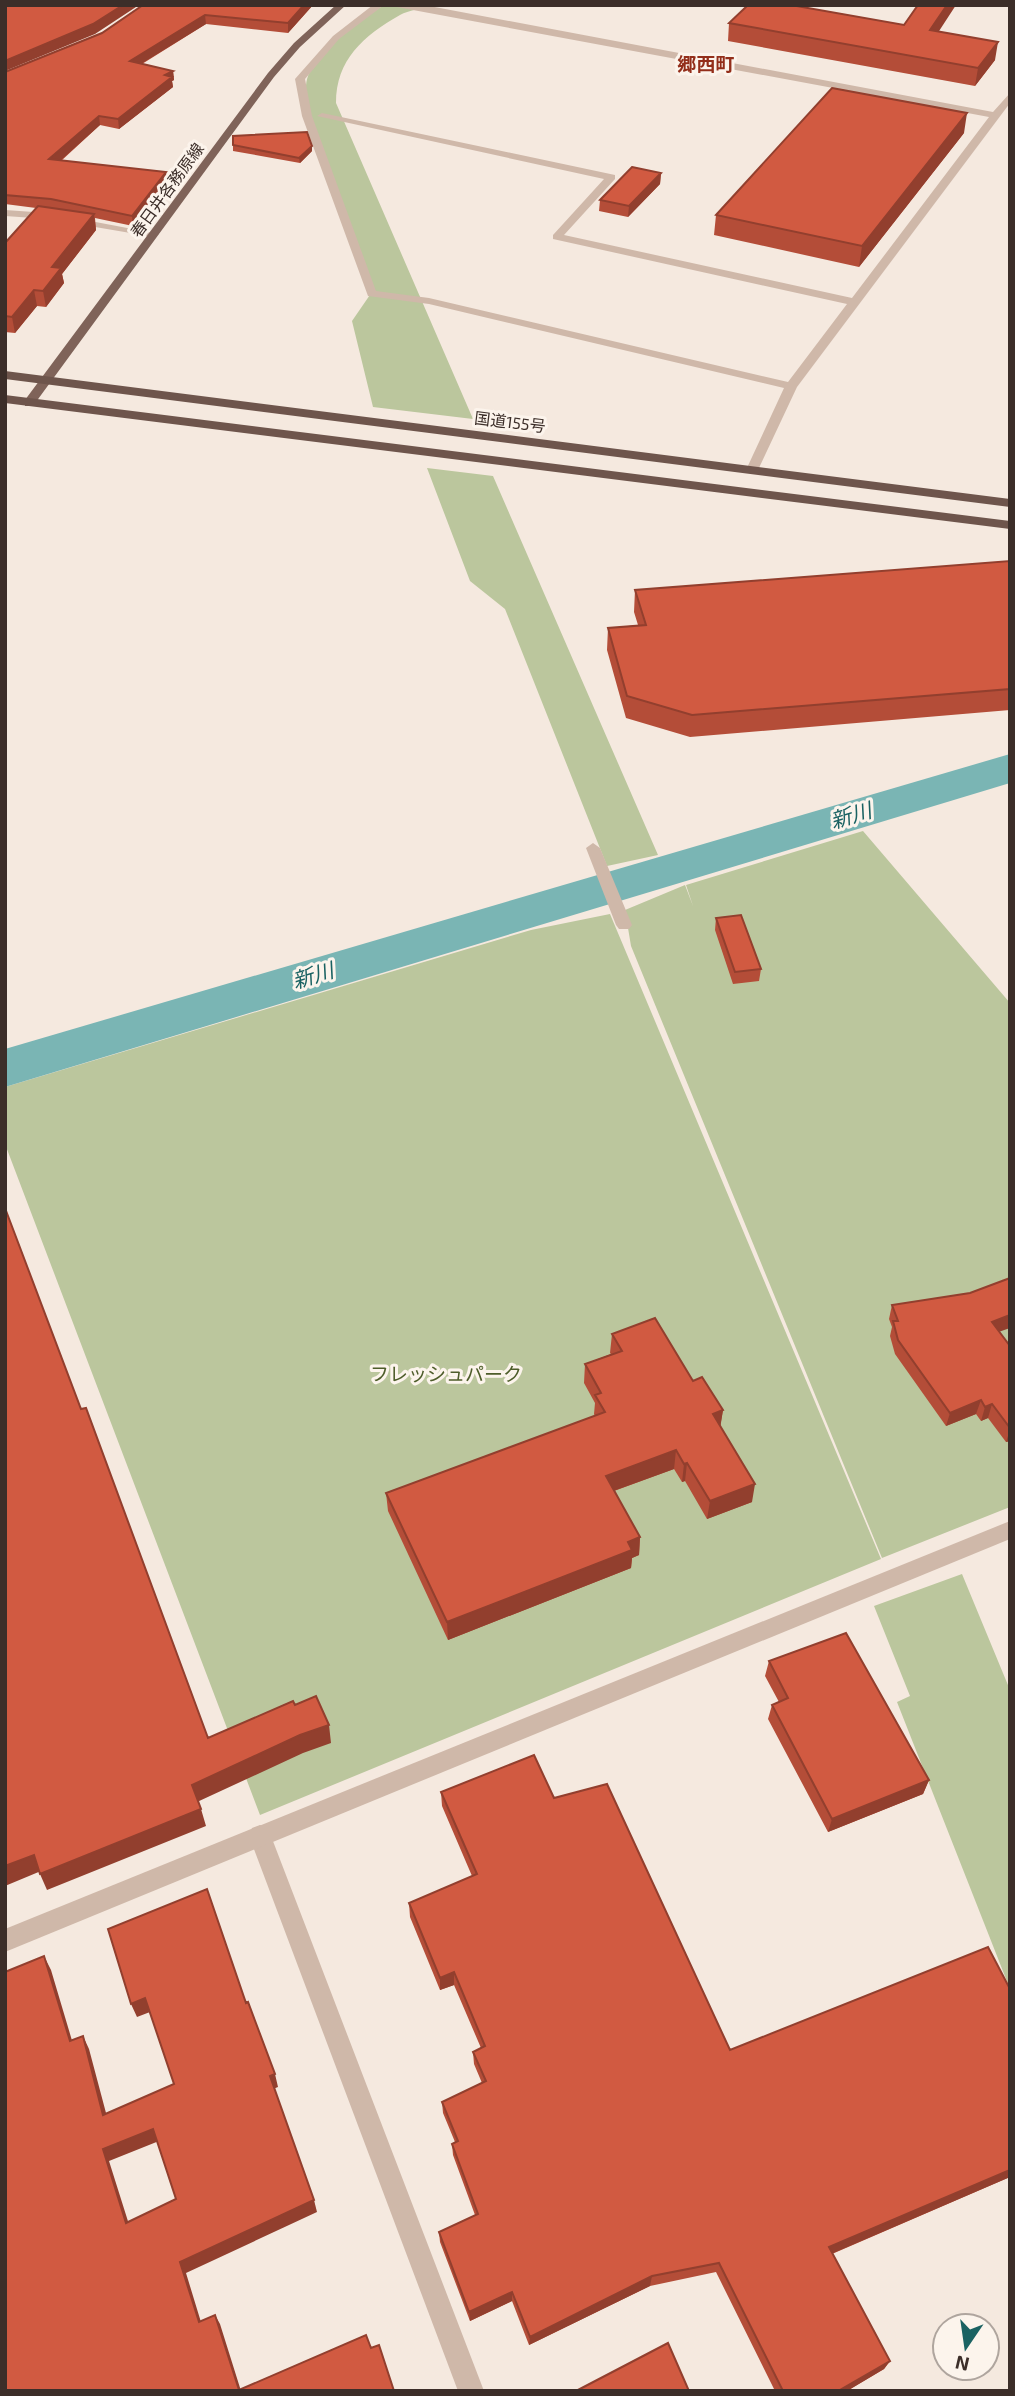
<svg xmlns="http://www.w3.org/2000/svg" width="1015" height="2396" viewBox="0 0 1015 2396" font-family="'Exo 2','Noto Sans JP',sans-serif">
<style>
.green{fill:#bbc69d}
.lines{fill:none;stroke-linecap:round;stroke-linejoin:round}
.river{fill:#7ab5b4;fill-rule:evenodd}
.minor{fill:#cfb8a9;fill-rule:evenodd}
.tertiary{fill:#cfb8a9;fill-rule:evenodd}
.primary{fill:#7f6359;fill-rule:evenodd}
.trunk{fill:#6e554c;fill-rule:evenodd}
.wall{fill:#b44d38}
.shaded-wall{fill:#923f2e}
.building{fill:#d15a41;stroke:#923f2e;stroke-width:2;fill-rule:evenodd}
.labels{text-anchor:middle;stroke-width:6;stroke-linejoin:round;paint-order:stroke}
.far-street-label{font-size:16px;fill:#3c2e29;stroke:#fcf4ec}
.far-quarter-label{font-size:19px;font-weight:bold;fill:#932e1a;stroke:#fcf4ec}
.park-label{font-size:19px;fill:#4e5d2a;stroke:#fcf4ec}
.water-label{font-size:21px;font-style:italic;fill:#1a6262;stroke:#fcf4ec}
</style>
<rect width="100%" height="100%" fill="#f5e9df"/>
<path class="green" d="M384,5H431C421,9 409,10 400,15C363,36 336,60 336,103L473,419L373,407L352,321L374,289L308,109C307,99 304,86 308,76C317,51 362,19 384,5Z
M427,468L493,476L658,855L607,866L505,609L470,581Z
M863,831L1010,1003V1507L882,1558L631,946L625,910L685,885L693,906L686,885Z
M610,914L881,1559L260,1815L5,1144V1087L531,930Z
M962,1574L1010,1690V1989L897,1702L910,1696L874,1606Z"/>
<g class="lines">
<path class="river" d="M1010,754V783L5,1087V1049Z"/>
<path class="minor" d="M373,5H384L339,39L305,79L312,116L376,291L429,298L788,382L847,304L553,239V235L604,179L317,116L322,113L615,175V179L564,235L852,298L989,117L386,5H424L993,112L1010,93V103L797,387L758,470L752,474L746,470L784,388L429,304L368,296L302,116L295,79L333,36Z
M5,210L48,213L159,234L154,237L48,219L5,216Z
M593,843L600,848L632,925L629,929H619L616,925L586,848Z
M260,1825L268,1828L271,1836L484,2391H458L249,1836L252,1828Z"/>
<path class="tertiary" d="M1010,1521V1539L5,1952V1929Z"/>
<path class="primary" d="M336,5H346L300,47L274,77L33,406H25V400L268,73L294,43Z"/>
<path class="trunk" d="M5,371L1010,499V507L5,379Z
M5,395L1010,521V529L5,403Z"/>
</g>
<path class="wall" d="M143,5H313L288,33L206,24L142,64L173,71L174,80L172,81L173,87L119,129L100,125L61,161L166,172L167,182L133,226L95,218L96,230L62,274L64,283L46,307L37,306L15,333L5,332V243L36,208L5,204V72L102,33Z
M729,23L939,31L995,60L975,86L728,41Z
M964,133L859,267L714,235L716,215Z
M233,145L312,146V151L300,163L233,151Z
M661,173L660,184L628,217L599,211L600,200Z
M1010,561V710L690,737L626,718L607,650L608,628L638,625L634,612L635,590Z
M716,918L761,969L759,981L733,984L715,930Z
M892,1305L999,1332L1010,1346V1441L1006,1442L988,1418L981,1421L976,1414L946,1426L895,1354L890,1336L892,1327L889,1319Z
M612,1334L693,1381L723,1410L720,1427L752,1502L707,1519L685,1481L682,1482L674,1469L614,1491L640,1537L639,1555L632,1558L631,1568L448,1640L388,1511L386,1493L595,1416L594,1414L595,1403L584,1383L585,1364L611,1354L610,1353Z
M769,1661L929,1780L923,1794L828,1832L768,1719L772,1705L779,1702L765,1676Z
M441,1792L554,1798L730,2050L1010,1989V2177L832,2254L890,2361L884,2369L847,2391H775L716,2272L650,2286L529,2345L512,2301L470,2321L440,2242L439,2232L475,2215L453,2155L452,2144L455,2142L443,2113L442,2102L482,2083L474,2064L473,2052L481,2048L454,1985L440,1990L410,1917L409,1903L472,1876L442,1806Z"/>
<path class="shaded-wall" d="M123,5H139L95,34L5,71V61Z
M304,5H313L288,33V23Z
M947,5H956L928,48L930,30Z
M205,15L206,24L131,70L130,61Z
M998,42L995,60L975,86L978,68Z
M173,71L174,80L172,81L173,87L119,129L118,119L165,75Z
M967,113L964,133L859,267L862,246Z
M99,116L100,125L51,169L49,159Z
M312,146V151L300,163L299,158Z
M166,172L167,182L133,226L132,216Z
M661,173L660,184L628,217L629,206Z
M94,214L96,230L62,274L64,283L46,307L43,291L52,267Z
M34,290L37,306L15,333L12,317Z
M1010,1315V1328L987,1336L992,1322Z
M981,1400L976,1414L946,1426L950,1413Z
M992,1404L988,1418L981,1421L985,1407Z
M723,1410L720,1429L713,1414Z
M1010,1430V1441L1006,1442Z
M676,1450L674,1469L605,1494L606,1476Z
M687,1463L685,1481L682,1482L684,1464Z
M755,1484L752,1502L707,1519L710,1501Z
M640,1537L639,1555L632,1558L631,1568L448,1640L447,1622Z
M329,1725L331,1743L303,1753L197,1802L192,1785L300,1735Z
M929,1780L923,1794L828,1832L832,1819Z
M201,1809L206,1826L47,1890L40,1874Z
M34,1855L41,1871L5,1886V1866Z
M44,1956L51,1970L76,2054L70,2041Z
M454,1972V1985L440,1990V1978Z
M145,1998L150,2012L137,2017L131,2004Z
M83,2036L89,2049L110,2128L103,2115Z
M275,2074L278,2087L273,2089L270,2076Z
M153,2129L159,2141L109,2161L132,2234L126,2223L103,2149Z
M1010,2170V2177L824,2257L829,2247Z
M314,2200L317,2212L186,2273L204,2332L199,2322L180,2262Z
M652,2276L650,2286L529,2345L530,2337Z
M512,2292V2301L470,2321L469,2312Z
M215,2315L220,2324L241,2391H239Z
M890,2361L884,2369L847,2391H838Z"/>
<path class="building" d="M5,5H123L93,24L5,61Z
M143,5H304L288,23L205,15L130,61L173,71L165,75L172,77L118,119L99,116L49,159L166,172L132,216L51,199L5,195V72L102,33Z
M748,5H791L904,25L918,5H947L930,30L998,42L978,68L729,23Z
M832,88L967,113L862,246L716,215Z
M307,132L312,146L299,158L233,145V136Z
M632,167L661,173L629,206L600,200Z
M38,206L94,214L52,267L61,268L43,291L34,290L12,317L5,316V243Z
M1010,561V689L692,715L627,696L608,628L646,625L635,590Z
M741,915L761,969L735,972L716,918Z
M5,1208L81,1409L86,1408L208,1738L293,1701L295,1705L316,1696L329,1725L300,1735L192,1785L201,1809L40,1874L34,1855L5,1866Z
M1010,1278V1315L992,1322L1010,1346V1428L992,1404L985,1407L981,1400L950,1413L898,1340L893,1321H898L892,1305L970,1293Z
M655,1318L693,1381L702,1377L723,1410L713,1414L755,1484L710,1501L687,1463L684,1464L676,1450L606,1476L640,1537L628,1542L632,1550L447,1622L386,1493L605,1412L595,1395L601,1393L585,1364L622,1351L612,1334Z
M846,1633L929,1780L832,1819L772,1705L788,1698L769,1661Z
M534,1755L554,1798L607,1784L730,2050L988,1947L1010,1989V2170L829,2247L890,2361L838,2391H783L719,2263L652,2276L530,2337L512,2292L469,2312L439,2232L478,2214L452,2144L458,2141L442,2102L486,2081L473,2052L485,2046L454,1972L440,1978L409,1903L477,1874L441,1792Z
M207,1889L246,2003L248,2002L275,2074L270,2076L314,2200L180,2262L199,2322L215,2315L239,2390L366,2335L371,2348L379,2345L394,2391H5V1972L44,1956L70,2041L83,2036L103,2115L174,2084L145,1998L131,2004L108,1929ZM153,2129L176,2199L126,2223L103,2149Z
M668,2343L689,2391H576Z"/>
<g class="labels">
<g class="far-street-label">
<text transform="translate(167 190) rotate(-54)" y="6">春日井各務原線</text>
<text transform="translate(510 422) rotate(7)" y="6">国道155号</text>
</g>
<g class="far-quarter-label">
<text x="706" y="71">郷西町</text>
</g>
<g class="park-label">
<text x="446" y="1381">フレッシュパーク</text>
</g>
<g class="water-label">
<text transform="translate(851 816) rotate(-17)" y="7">新川</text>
<text transform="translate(313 976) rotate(-17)" y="7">新川</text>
</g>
</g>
<rect width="1015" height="2396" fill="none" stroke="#3c2e29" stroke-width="14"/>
<g transform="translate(966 2347) rotate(193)"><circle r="33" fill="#fcf4ec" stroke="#afa59e" stroke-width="2"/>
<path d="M0-5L12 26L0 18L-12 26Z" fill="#1a6262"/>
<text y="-10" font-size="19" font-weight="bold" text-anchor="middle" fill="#3c2e29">N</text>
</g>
</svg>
